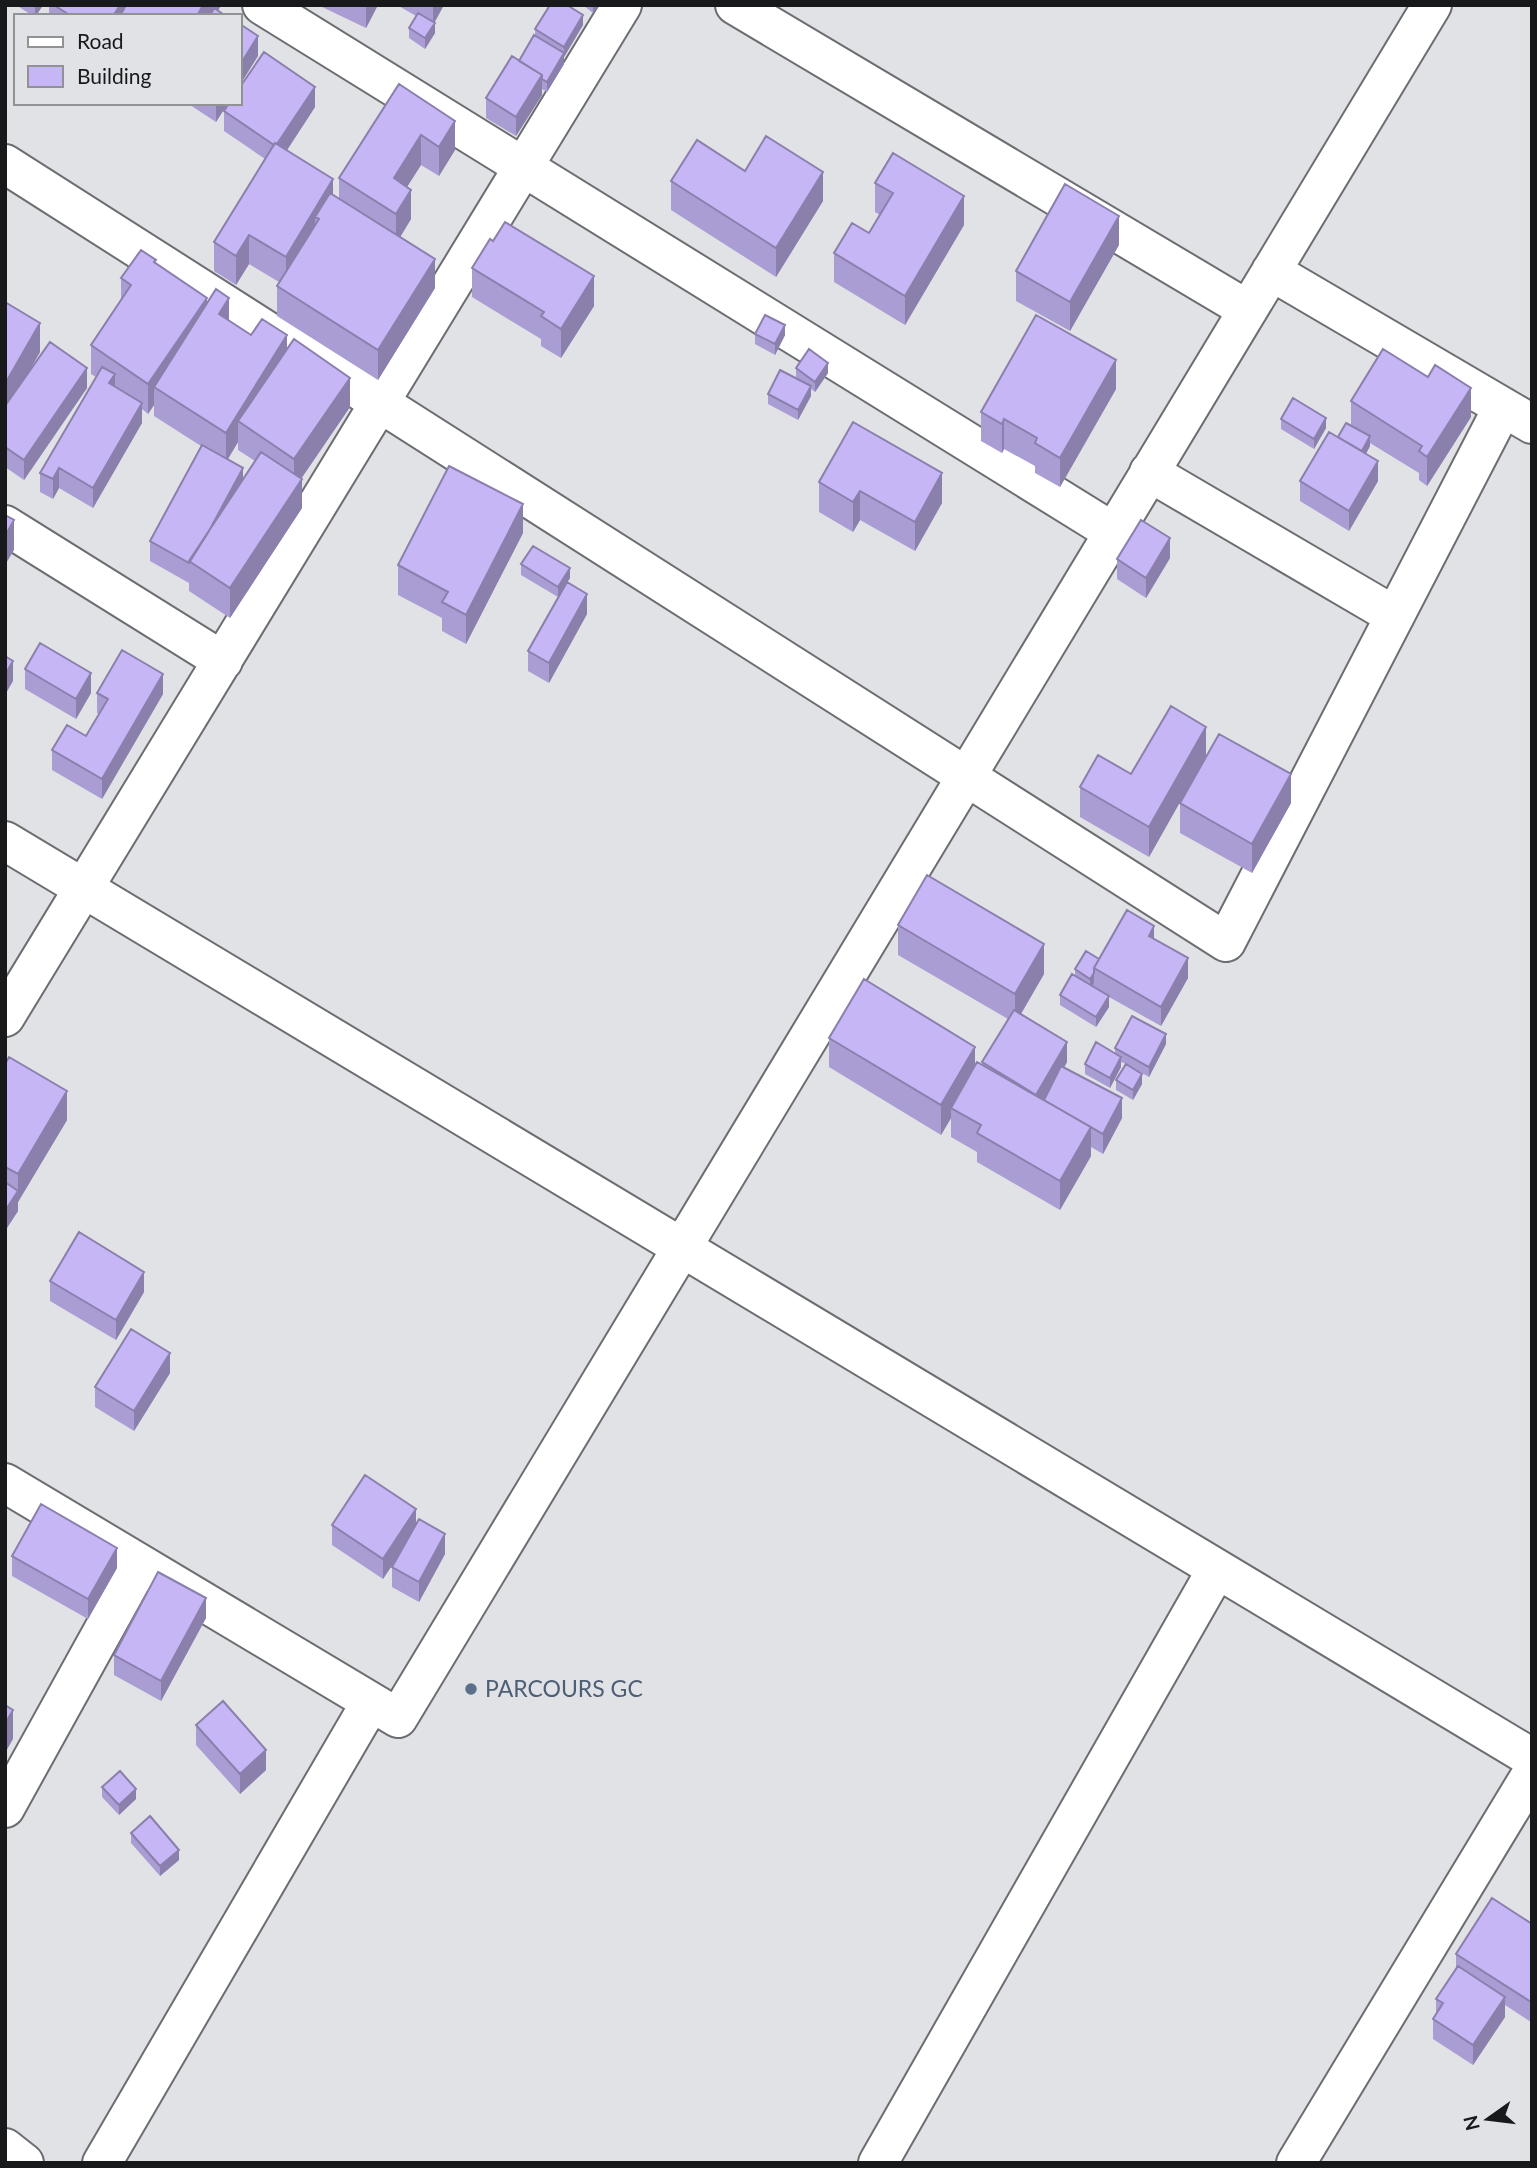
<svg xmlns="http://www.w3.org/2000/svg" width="1537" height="2168" viewBox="0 0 1537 2168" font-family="Lato,sans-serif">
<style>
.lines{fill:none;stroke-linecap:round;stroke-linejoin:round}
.street-casing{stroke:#6b6d70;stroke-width:42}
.street{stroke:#fff;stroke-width:38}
.wall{fill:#aa9dd4;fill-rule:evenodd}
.shaded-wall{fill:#8b7fac}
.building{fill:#c6b6f6;stroke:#8b7fac;stroke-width:2}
.service-dot{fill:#5c6f8a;stroke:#e0e2e6;stroke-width:2.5}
.labels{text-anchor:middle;stroke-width:5;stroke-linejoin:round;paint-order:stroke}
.service-label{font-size:23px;fill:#4e5e75;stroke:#e0e2e6;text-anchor:start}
</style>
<rect width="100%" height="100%" fill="#e0e2e6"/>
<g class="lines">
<defs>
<path id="street" d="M262,5L1113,532
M735,5L1248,310
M5,164L1226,942L1503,407
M1271,271L1532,424
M1149,472L1395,616
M5,525L223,661
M5,841L1532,1758
M5,1017L622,5
M5,1483L398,1718L1432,5
M5,1808L140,1564
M5,2148L24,2163
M102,2163L371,1702
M878,2163L1217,1569
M1296,2163L1532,1773"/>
</defs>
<use href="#street" class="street-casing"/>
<use href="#street" class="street"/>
</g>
<path class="wall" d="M16,5H43L36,16H33Z
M49,5H221L218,11L226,16H49Z
M318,5H378L366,28Z
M397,5H444L434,23L435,33L425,49L409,38V28L416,16Z
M583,5H599L593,13Z
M583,25L564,57V64L547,92L542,89V95L516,136L486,118V98L519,61L535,36V29Z
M399,84L455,150L439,176L421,165L407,187L411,219L400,237L435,288L378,380L277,316V286L279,282L249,264L236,285L214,271V242L265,159L224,131V111L315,107L287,150L333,195L339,199V178Z
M187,103H228L216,122Z
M671,181L823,201L776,277L671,210Z
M875,183L964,225L905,325L834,282V253L869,233L880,215L875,212Z
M1119,245L1070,331L1016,301V271Z
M156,264L229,321L251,335L287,349L350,407L301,479L302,508L230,618L189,591V583L150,561V541L201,446L154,416V405L148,414L142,409V423L93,508L59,488L53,499L40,492V473L96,377L91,374V345L121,300V278ZM238,442V450L255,461L243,479L228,459Z
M472,268L594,306L561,358L541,346V339L472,297Z
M5,302L40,352L31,368L87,388L24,480L5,467Z
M755,334L785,335L775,355L755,344Z
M796,368L828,373L815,392L811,389V396L798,420L768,404V394L796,378Z
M1116,389L1060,487L1035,473V466L1004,449L1002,453L981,441V412Z
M1351,401L1471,417L1427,486L1419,480V473L1370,443V446L1366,454L1378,481L1349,531L1300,501V481L1338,437L1351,426Z
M1281,419L1326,428L1314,449L1281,429Z
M819,482L942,503L915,551L860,520L853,532L819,512Z
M523,533L466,644L442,631V618L398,595V565Z
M1170,558L1146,598L1117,579V559Z
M521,564L570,578L567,582L587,614L549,683L528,671V651L558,597L521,575Z
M25,669L91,693L76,719L25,689Z
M97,693L163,694L102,799L52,770V750L86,736L99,714L97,713Z
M1206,756L1149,857L1080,817V787Z
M1180,803H1291L1252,873L1180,833Z
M898,925L1044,974L1021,1014L1067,1062L1064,1068L1122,1118L1103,1154L1091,1147V1156L1060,1210L977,1162V1152L951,1137V1118L941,1135L829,1067V1038L982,1065V1062L1008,1019L898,955Z
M1154,939L1188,978L1161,1026L1109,997V1007L1096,1027L1060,1005V995L1075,975V969Z
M1166,1044L1149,1077L1133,1068L1142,1084L1133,1100L1116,1090V1080L1126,1064L1121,1062V1067L1110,1088L1085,1074V1064L1115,1053V1048Z
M5,1064L67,1120L18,1202V1211L5,1231Z
M50,1281L144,1292L116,1340L50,1301Z
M170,1373L134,1431L95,1407V1387Z
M416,1524L445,1554L419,1602L392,1587V1567L398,1556L383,1579L332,1545V1525Z
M12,1556L117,1568L88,1619L12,1576Z
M206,1618L161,1701L114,1675V1655Z
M196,1725L266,1770L240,1794L196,1745Z
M102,1787L136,1799L119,1815L102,1797Z
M131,1833L179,1860L160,1876L131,1843Z
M1532,1924V2021L1531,2022L1505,2005V2017L1473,2065L1433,2039V2019L1436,2015V1999L1456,1969V1954Z"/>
<path class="shaded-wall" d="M35,5H43L36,16H35Z
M120,5H138L131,16H113Z
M203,5H221L215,16H197Z
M368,5H378L366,28V8Z
M433,5H444L433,25Z
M593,5H599L593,13Z
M583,15V25L564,57V47Z
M435,23V33L425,49V38Z
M258,36V56L240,85V65Z
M564,53V64L547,92V82Z
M542,75V95L516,136V117Z
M315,87V107L276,167V147Z
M216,103H228L216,122Z
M455,121V150L439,176V147Z
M421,135V165L394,207V178Z
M823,172V201L776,277V248Z
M333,179V208L319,219L315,217V238L286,286V257Z
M411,190V219L396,244V214Z
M964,196V225L905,325V296Z
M1119,216V245L1070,331V302Z
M249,235V264L236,285V256Z
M435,259V288L378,380V350Z
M594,276V306L561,358V329Z
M207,298V328L154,387V405L148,414V384Z
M229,298V327L219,314Z
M40,323V352L5,413V384Z
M785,325V335L775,355V344Z
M287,335V364L238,421V442L226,462V433Z
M1116,360V389L1060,487V458Z
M828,363V373L815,392V382Z
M87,368V388L24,480V460Z
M115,374V394L109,383Z
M350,378V407L294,489V459Z
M811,386V396L798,420V410Z
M1471,388V417L1427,486V457Z
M142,403V423L93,508V488Z
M1326,418V428L1314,449V439Z
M1004,419V449L1002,453V424Z
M1370,436V446L1362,461V451Z
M1378,461V481L1349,531V511Z
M59,468V488L53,499V479Z
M243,468V488L192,563Z
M942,473V503L915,551V522Z
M302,479V508L230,618V588Z
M860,491V520L853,532V502Z
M523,504V533L466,644V615Z
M14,520V550L5,565V536Z
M1170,538V558L1146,598V578Z
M570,568V578L558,597V587Z
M587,594V614L549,683V663Z
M13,661V681L5,695V675Z
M91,673V693L76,719V699Z
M163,674V694L102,799V779Z
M1206,727V756L1149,857V827Z
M1291,774V803L1252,873V844Z
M1154,926V946L1149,936Z
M1044,944V974L1015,1024V994Z
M1188,958V978L1161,1026V1007Z
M1094,973V983L1090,989V979Z
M1109,996V1007L1096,1027V1017Z
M1166,1034V1044L1149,1077V1067Z
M1067,1042V1062L1036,1115V1095Z
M975,1047V1076L951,1108V1118L941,1135V1105Z
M1121,1057V1067L1110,1088V1078Z
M1142,1074V1084L1133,1100V1090Z
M67,1091V1120L18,1202V1211L5,1231V1211L18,1191V1174Z
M1122,1098V1118L1103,1154V1134Z
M1091,1127V1156L1060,1210V1181Z
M144,1272V1292L116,1340V1320Z
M170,1353V1373L134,1431V1411Z
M416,1509V1529L383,1579V1559Z
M445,1534V1554L419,1602V1582Z
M117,1548V1568L88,1619V1599Z
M206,1598V1618L161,1701V1681Z
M13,1710V1739L5,1753V1724Z
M266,1750V1770L240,1794V1774Z
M136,1789V1799L119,1815V1805Z
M179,1850V1860L160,1876V1866Z
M1505,1997V2017L1473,2065V2045Z
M1532,2001V2021L1531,2022V2002Z"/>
<path class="building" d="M54,5H120L113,16H71Z
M126,5H203L197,16H120Z
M550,5H567L583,15L564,47L535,29Z
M214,8L226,16H210Z
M418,13L435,23L425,38L409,28Z
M240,24L258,36L240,65Z
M534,35L564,53L547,82L542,79V75L519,61Z
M264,52L315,87L277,144L275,143L274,145L224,111L229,103H240V87Z
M512,56L542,75L516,117L486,98Z
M399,84L455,121L439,147L421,135L394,178L411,190L396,214L339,178Z
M766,136L823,172L776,248L671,181L697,140L745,171Z
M275,143L333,179L286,257L249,235L236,256L214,242Z
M893,153L964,196L905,296L834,253L852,223L869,233L893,193L875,183Z
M1065,184L1119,216L1070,302L1016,271Z
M330,193L435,259L378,350L277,286L319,219L315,217Z
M505,222L594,276L561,329L541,316L544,312L472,268L490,239L493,241Z
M141,250L156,260L154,262L207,298L148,384L91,345L131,285L121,278Z
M216,289L229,298L219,314L251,335L262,319L287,335L226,433L154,387Z
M5,302L40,323L5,384Z
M765,315L785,325L775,344L755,334Z
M1036,315L1116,360L1060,458L1035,443L1037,438L1004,419L1002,424L981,412Z
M294,339L350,378L294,459L238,421Z
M50,342L87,368L24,460L5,447V406Z
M809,349L828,363L815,382L796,368Z
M1383,349L1428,377L1435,365L1471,388L1427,457L1419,451L1422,446L1351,401Z
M102,367L115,374L109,383L142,403L93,488L59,468L53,479L40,473Z
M780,370L811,386L798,410L768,394Z
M1293,398L1326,418L1314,439L1281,419Z
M853,422L942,473L915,522L860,491L853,502L819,482Z
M1346,423L1370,436L1362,451L1338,437Z
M1329,432L1378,461L1349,511L1300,481Z
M202,445L243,468L209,531L189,563L150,541Z
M261,452L302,479L230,588L189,561Z
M449,466L523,504L466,615L442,602L448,592L398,565Z
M5,515L14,520L5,536Z
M1141,520L1170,538L1146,578L1117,559Z
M533,546L570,568L558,587L521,564Z
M567,582L587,594L549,663L528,651Z
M40,643L91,673L76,699L25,669Z
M122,650L163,674L102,779L52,750L67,725L86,736L108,699L97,693Z
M5,656L13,661L5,675Z
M1171,706L1206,727L1149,827L1080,787L1098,755L1131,774Z
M1219,734L1291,774L1252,844L1180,803Z
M927,875L1044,944L1015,994L898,925Z
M1127,910L1154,926L1149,936L1188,958L1161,1007L1094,968Z
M1086,951L1099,959L1094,968V973L1090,979L1075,969Z
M1072,974L1109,996L1096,1017L1060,995Z
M864,979L975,1047L941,1105L829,1038Z
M1014,1010L1067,1042L1036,1095L982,1062Z
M1132,1016L1166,1034L1149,1067L1115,1048Z
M1096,1042L1121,1057L1110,1078L1085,1064Z
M9,1057L67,1091L18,1174L5,1167V1064Z
M977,1062L1091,1127L1060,1181L977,1133L981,1125L951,1108Z
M1126,1064L1142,1074L1133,1090L1116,1080Z
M1061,1066L1122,1098L1103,1134L1044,1100Z
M5,1182L18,1191L5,1211Z
M79,1232L144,1272L116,1320L50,1281Z
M131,1329L170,1353L134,1411L95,1387Z
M365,1475L416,1509L383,1559L332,1525Z
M41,1504L117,1548L88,1599L12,1556Z
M419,1519L445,1534L419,1582L392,1567Z
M158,1572L206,1598L161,1681L114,1655Z
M223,1701L266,1750L240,1774L196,1725Z
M5,1705L13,1710L5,1724Z
M120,1771L136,1789L119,1805L102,1787Z
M150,1816L179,1850L160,1866L131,1833Z
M1492,1898L1532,1924L1531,2002L1456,1954Z
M1458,1966L1505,1997L1473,2045L1433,2019L1443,2003L1436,1999Z"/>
<circle class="service-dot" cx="471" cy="1689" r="7"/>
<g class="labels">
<g class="service-label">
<text x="485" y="1697">PARCOURS GC</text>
</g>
</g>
<rect width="1537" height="2168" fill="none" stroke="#18191a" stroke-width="14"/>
<rect x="14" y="14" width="228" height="91" fill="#e0e2e6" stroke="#909294" stroke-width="2"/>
<rect x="28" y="37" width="35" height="10" fill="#ffffff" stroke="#909294" stroke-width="2"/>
<text x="77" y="49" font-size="21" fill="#18191a">Road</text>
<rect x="28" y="66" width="35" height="21" fill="#c6b6f6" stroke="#909294" stroke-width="2"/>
<text x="77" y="84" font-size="21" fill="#18191a">Building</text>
<g transform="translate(1488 2119) rotate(256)" stroke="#e0e2e6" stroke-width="5" paint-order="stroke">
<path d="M0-5L12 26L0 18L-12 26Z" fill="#18191a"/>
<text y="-10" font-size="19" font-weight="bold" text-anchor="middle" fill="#18191a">N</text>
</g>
</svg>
